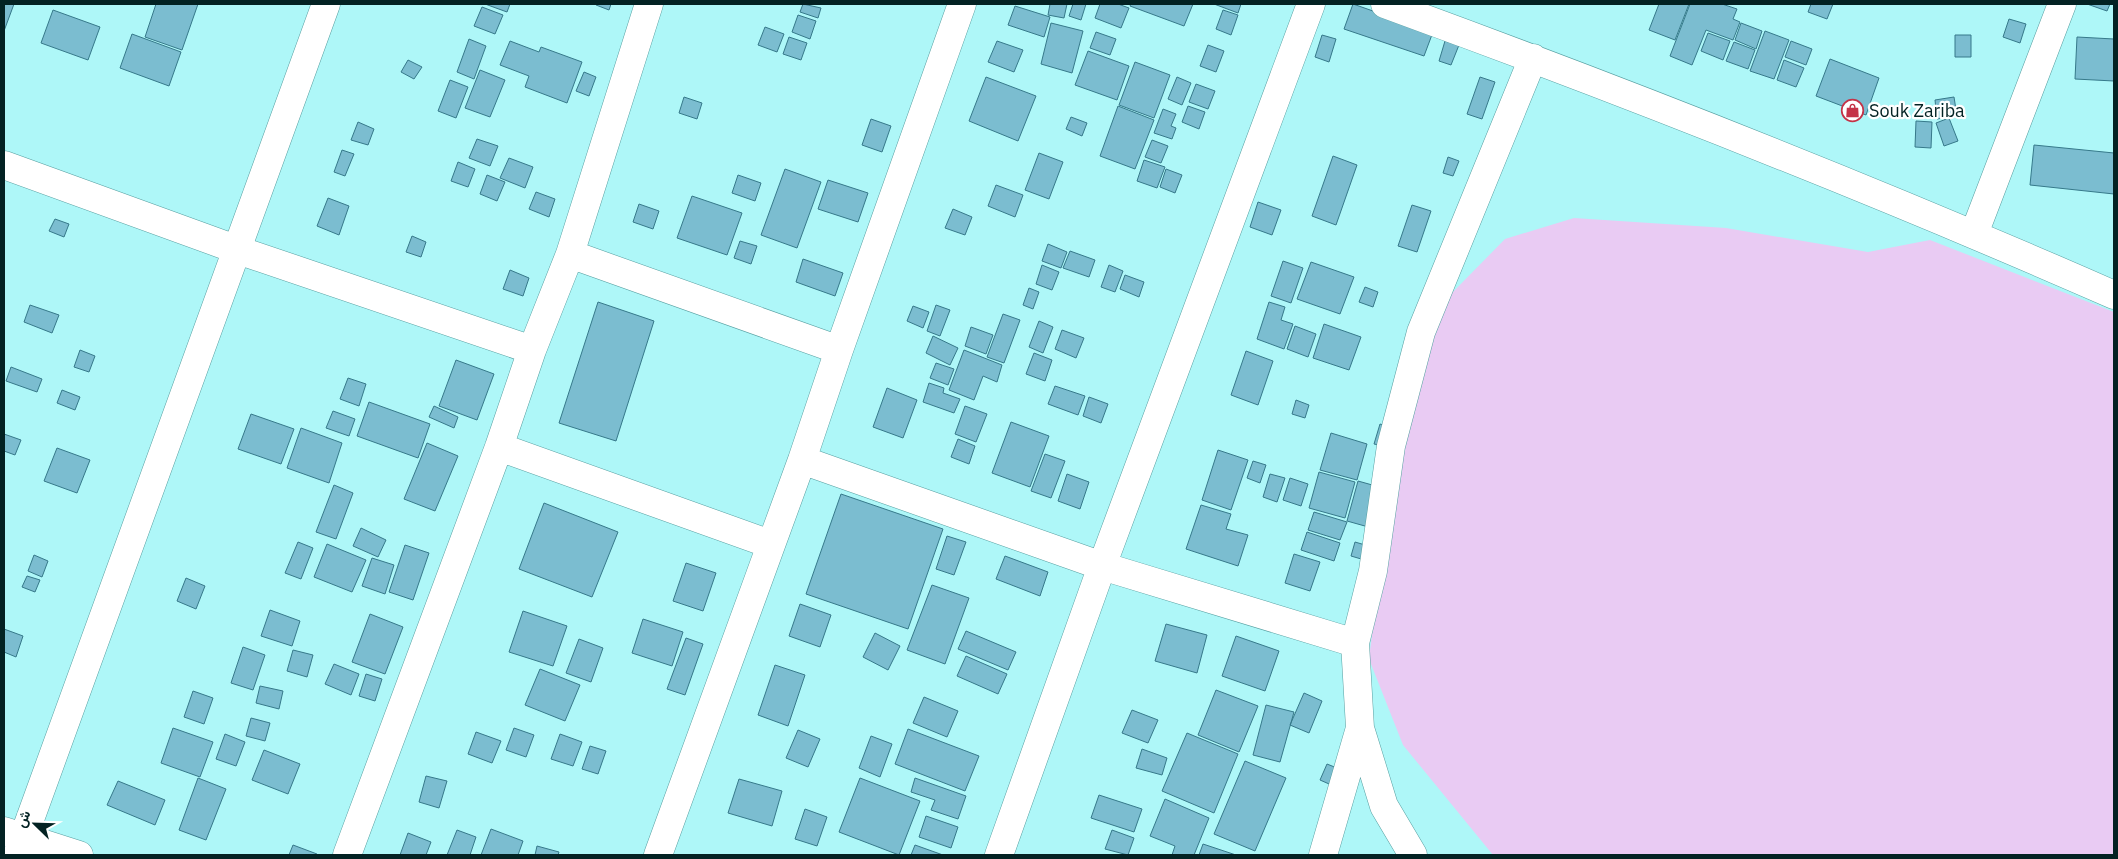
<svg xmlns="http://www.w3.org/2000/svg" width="2118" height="859" viewBox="0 0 2118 859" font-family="'IBM Plex Sans',Vazirmatn,sans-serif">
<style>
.green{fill:#e9cbf3}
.building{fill:#7bbdd0;stroke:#36798a}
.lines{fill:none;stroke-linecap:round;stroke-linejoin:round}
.minor-casing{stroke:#579fa1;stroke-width:29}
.minor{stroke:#fff;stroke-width:28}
.labels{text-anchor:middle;stroke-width:4.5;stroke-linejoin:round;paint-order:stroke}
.poi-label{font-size:18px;fill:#032223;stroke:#fff;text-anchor:start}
</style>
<rect width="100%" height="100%" fill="#aef7f8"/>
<path class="green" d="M1574,218L1726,228L1868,252L1930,240L2114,312V855H1493L1403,745L1369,659L1382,551L1418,371L1449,296L1505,239Z"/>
<path class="building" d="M4,4H14L4,31Z
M156,4H198L182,50L145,37Z
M485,4H510L507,12Z
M596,4H611L609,10L596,5Z
M803,4L821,8L818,18L800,12Z
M1050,4H1067L1064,18L1048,15Z
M1073,4H1086L1081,20L1069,16Z
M1100,4H1118L1129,8L1121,28L1095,18Z
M1131,4H1193L1184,26L1130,6Z
M1214,4H1241L1238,13Z
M1353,4L1433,32L1424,56L1344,29Z
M1659,4H1689L1675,40L1649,30Z
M1690,4H1722L1737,9L1733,19L1740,22L1733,40L1706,30L1692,65L1670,56Z
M1811,4H1833L1827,19L1808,12Z
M2087,4H2110L2107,11Z
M1015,6L1050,17L1044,37L1008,25Z
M482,7L503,15L495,34L474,26Z
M53,10L100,27L88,60L41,43Z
M1223,10L1238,15L1231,35L1216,29Z
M798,15L816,21L810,39L792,32Z
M2009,19L2026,24L2020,43L2003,37Z
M1051,23L1083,31L1072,73L1041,64Z
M1741,23L1762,31L1756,49L1735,40Z
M765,27L784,34L777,52L758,45Z
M1765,31L1789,40L1774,79L1750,71Z
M1096,32L1116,39L1110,55L1090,48Z
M1708,33L1730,41L1723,60L1701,51Z
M132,34L181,52L169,86L120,68Z
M1322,35L1336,39L1329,62L1315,57Z
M1955,35H1971V57H1955Z
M789,37L807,43L801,60L783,54Z
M2077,37L2114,39V81L2075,79Z
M469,39L486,46L474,79L457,72Z
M510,41L539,52L541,47L582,62L567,103L525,87L529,76L500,65Z
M997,41L1023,50L1014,72L988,62Z
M1445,41L1459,45L1451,65L1439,61Z
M1791,41L1812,49L1806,65L1785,57Z
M1734,42L1755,50L1748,69L1726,61Z
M1208,45L1224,51L1216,72L1200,66Z
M1088,51L1129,66L1117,100L1075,85Z
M1830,59L1879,78L1866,115L1816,96Z
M408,60L422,67L414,79L401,72Z
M1784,60L1804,68L1796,87L1777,80Z
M1135,62L1170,75L1154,118L1119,105Z
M480,70L505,80L490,117L465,108Z
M584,72L596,77L589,96L576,91Z
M986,77L1036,96L1018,141L969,121Z
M1177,77L1191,83L1182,105L1168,99Z
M1480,77L1495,82L1482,119L1467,114Z
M450,80L468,87L456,118L438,111Z
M1196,84L1215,91L1208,109L1189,102Z
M684,97L702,103L697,119L679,113Z
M1954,97L1957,116L1937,119L1935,100Z
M1118,106L1154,120L1135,169L1100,156Z
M1188,106L1205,112L1199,129L1182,122Z
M1163,109L1176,114L1171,126L1176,128L1172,139L1154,133Z
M1071,117L1087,123L1082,136L1066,129Z
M1949,118L1958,141L1944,146L1936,123Z
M871,119L891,126L882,152L862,145Z
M1916,121L1932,122L1931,148L1915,147Z
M358,122L374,129L368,145L351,140Z
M477,139L498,146L490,166L469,158Z
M1152,140L1168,146L1161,163L1145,157Z
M2034,145L2114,153V194L2030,185Z
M342,150L354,154L345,176L334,172Z
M1039,153L1063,162L1049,199L1025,190Z
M1333,156L1357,165L1336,225L1312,216Z
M1448,157L1459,161L1453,176L1443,173Z
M509,158L533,167L525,188L500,178Z
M1144,160L1165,167L1157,188L1137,181Z
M458,162L475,169L468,187L451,181Z
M785,169L821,182L797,248L761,235Z
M1166,169L1182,175L1175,193L1160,187Z
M487,175L505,182L497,201L480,194Z
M738,175L761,183L755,201L732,193Z
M828,180L868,193L858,222L818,209Z
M996,185L1023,195L1015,217L988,206Z
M536,192L555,199L549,217L529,209Z
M692,196L742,213L727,255L677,238Z
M328,198L349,206L339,235L317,226Z
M1258,202L1281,210L1272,235L1250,227Z
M639,204L659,211L653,229L633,222Z
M1412,205L1431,211L1417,252L1398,246Z
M953,209L972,217L965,235L945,228Z
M55,219L69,224L64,237L49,231Z
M412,236L426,242L421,257L406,252Z
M740,241L757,246L751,264L734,258Z
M1048,244L1067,252L1061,268L1042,261Z
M1070,251L1095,260L1089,277L1063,268Z
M803,259L843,273L835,296L796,282Z
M1283,261L1303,268L1291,303L1271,296Z
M1311,262L1354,277L1340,314L1297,299Z
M1042,265L1059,272L1052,290L1036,284Z
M1109,265L1123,271L1115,292L1101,287Z
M510,270L529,278L523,296L503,289Z
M1125,275L1144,282L1139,297L1120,289Z
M1365,287L1378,292L1373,307L1359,302Z
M1029,288L1039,292L1033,309L1023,305Z
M598,302L654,321L616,441L559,423Z
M1269,302L1285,307L1281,320L1293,324L1284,349L1257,339Z
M30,305L59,315L52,333L24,322Z
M936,305L950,310L940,336L927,331Z
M913,306L929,312L923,328L907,321Z
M1003,314L1020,320L1004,363L987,357Z
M1039,321L1053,327L1043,353L1029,347Z
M1324,324L1361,337L1349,370L1313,358Z
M1295,326L1316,334L1308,357L1287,349Z
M971,327L993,335L986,354L965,346Z
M1062,330L1084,338L1076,358L1055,349Z
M933,336L958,348L950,365L926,353Z
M80,350L95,356L89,372L74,367Z
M964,350L1002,365L997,382L983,376L974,400L949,390Z
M1246,351L1273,361L1258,405L1231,395Z
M1034,353L1052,360L1045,381L1026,374Z
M456,360L494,374L477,420L439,406Z
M936,363L954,369L948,385L930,378Z
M11,367L42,379L37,392L6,381Z
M348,378L366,384L359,406L340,399Z
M929,383L944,388L943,393L960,399L954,413L923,402Z
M1055,386L1085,396L1078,415L1048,404Z
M887,388L917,400L903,438L873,427Z
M62,390L80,397L75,410L57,403Z
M1089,397L1108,404L1101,423L1083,416Z
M1296,400L1309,405L1305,418L1292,414Z
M369,402L430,424L418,458L357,436Z
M434,406L458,417L454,428L429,417Z
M965,406L987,414L976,442L955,434Z
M333,411L355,419L349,436L326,428Z
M251,414L294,429L281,464L238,449Z
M1011,422L1049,436L1030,487L992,473Z
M1380,424L1393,428L1388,447L1374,444Z
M301,428L342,443L329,483L287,468Z
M1331,433L1367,444L1357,480L1320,470Z
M4,434L21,440L15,455L4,451Z
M958,439L975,446L969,464L951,457Z
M427,443L458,456L435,511L404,499Z
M57,448L90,460L77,493L44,481Z
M1218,450L1248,460L1231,510L1202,500Z
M1045,454L1065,461L1051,498L1031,491Z
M1253,461L1266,465L1260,483L1247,478Z
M1319,472L1355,482L1345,518L1309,508Z
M1067,474L1089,482L1080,509L1058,501Z
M1270,474L1285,478L1277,502L1263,497Z
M1290,478L1308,484L1301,506L1283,500Z
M1358,481L1383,488L1372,528L1347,521Z
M334,485L353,493L336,539L316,532Z
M841,494L943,529L908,629L806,594Z
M544,503L618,532L592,597L519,569Z
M1201,505L1231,514L1226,529L1248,535L1238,566L1186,549Z
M1314,512L1347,522L1340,540L1308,530Z
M361,528L386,540L378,557L353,546Z
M1307,532L1340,543L1334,561L1301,550Z
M947,536L966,542L954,575L936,569Z
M298,542L313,548L301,579L285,573Z
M1355,542L1372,547L1368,561L1351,556Z
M327,544L366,560L352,592L314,577Z
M405,545L429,553L413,600L389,592Z
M1294,554L1320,562L1310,591L1285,583Z
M34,555L48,561L42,577L28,571Z
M1005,556L1048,572L1040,596L996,579Z
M372,558L394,565L385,594L362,586Z
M686,563L716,573L703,611L673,601Z
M27,576L40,580L35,592L22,587Z
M186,578L205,586L196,609L177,601Z
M932,585L969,598L945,664L907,650Z
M800,604L831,615L820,647L789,636Z
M270,610L300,621L292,646L261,636Z
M523,611L567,626L553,666L509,652Z
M370,614L403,627L385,674L352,662Z
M643,619L683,632L672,666L632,653Z
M1166,624L1207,635L1197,673L1155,661Z
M4,629L23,636L16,657L4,652Z
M966,631L1016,652L1008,670L958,649Z
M875,633L900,646L888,670L863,657Z
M1236,636L1279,651L1265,691L1222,676Z
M686,638L703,644L685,695L667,689Z
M579,639L603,648L591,682L566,673Z
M243,647L265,655L253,690L231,683Z
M293,650L313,655L307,677L287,671Z
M966,656L1007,674L998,694L957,676Z
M334,664L359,674L351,695L325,684Z
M775,665L805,675L788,726L758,715Z
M540,669L580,685L565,721L525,705Z
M366,674L382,679L375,701L359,696Z
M260,686L283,691L279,709L256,703Z
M1216,690L1258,706L1239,752L1198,735Z
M193,691L213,698L204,724L184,717Z
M1304,693L1322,701L1309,733L1290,725Z
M924,697L958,711L947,737L913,723Z
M1266,705L1294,712L1280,762L1253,755Z
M1132,710L1158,720L1148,743L1122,733Z
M251,718L270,723L265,741L246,736Z
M173,728L213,742L200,777L161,763Z
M514,728L534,735L526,757L506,750Z
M908,729L979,756L965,791L895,764Z
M798,730L820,739L808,767L786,758Z
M476,732L501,741L492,763L468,754Z
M1187,733L1238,754L1214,813L1162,791Z
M225,734L245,742L236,766L216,759Z
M560,734L582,742L573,766L551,759Z
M871,736L892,744L880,777L859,768Z
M590,746L606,751L598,774L582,769Z
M1142,749L1167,758L1162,775L1136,768Z
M264,750L300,764L288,794L252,780Z
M1245,761L1286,778L1255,851L1214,834Z
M1327,764L1342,770L1336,787L1320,780Z
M426,776L447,781L439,808L419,802Z
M198,778L226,789L206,840L179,830Z
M860,778L920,801L899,855L839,832Z
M915,778L966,796L958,819L931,810L935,800L911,792Z
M739,779L782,791L772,826L728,813Z
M118,781L165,800L155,825L107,805Z
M1099,795L1142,809L1134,832L1091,818Z
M1165,799L1209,818L1194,855H1172L1175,846L1150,836Z
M805,809L827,817L817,846L795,839Z
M926,816L958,827L951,848L919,837Z
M491,829L523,841L518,855H481Z
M457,830L476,837L470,855H447Z
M1112,830L1134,838L1128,855L1105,849Z
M408,833L431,842L426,855H400Z
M1203,844L1236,855H1199Z
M293,845L317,854V855H289Z
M915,845L943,855H911Z
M537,846L559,852L558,855H535Z"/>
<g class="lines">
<defs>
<path id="minor" d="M1385,4C1631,94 1875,190 2114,295
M4,165L238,250L532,350
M1974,234L2062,4
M570,254L839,350
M499,447L770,544
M802,460L1102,566L1355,643
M4,831L79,855
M17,855L326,4
M347,855L499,447L532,350L570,254L649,4
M658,855L802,460L839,350L962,4
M999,855L1102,566L1311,4
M1323,855L1360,728
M1413,855L1384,806L1360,728L1355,643L1373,571L1391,446L1421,332L1533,58"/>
</defs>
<use href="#minor" class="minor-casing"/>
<use href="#minor" class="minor"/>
</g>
<defs>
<symbol id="shop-ring" viewBox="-11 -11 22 22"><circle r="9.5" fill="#fff" stroke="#c43348" stroke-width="1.5"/><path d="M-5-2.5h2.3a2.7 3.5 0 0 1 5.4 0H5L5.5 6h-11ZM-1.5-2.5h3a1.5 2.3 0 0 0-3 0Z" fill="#c43348"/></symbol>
</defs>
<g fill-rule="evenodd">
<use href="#shop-ring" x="1840" y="98" width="25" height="25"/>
</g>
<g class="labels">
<g class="poi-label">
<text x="1869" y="117">Souk Zariba</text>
</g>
</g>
<rect width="2118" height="859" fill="none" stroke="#032223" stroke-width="10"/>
<g transform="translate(35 824) rotate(293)" stroke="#ffffff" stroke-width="4" paint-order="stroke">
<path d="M0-4L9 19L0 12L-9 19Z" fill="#032223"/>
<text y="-8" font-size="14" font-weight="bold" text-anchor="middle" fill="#032223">ش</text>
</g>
</svg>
